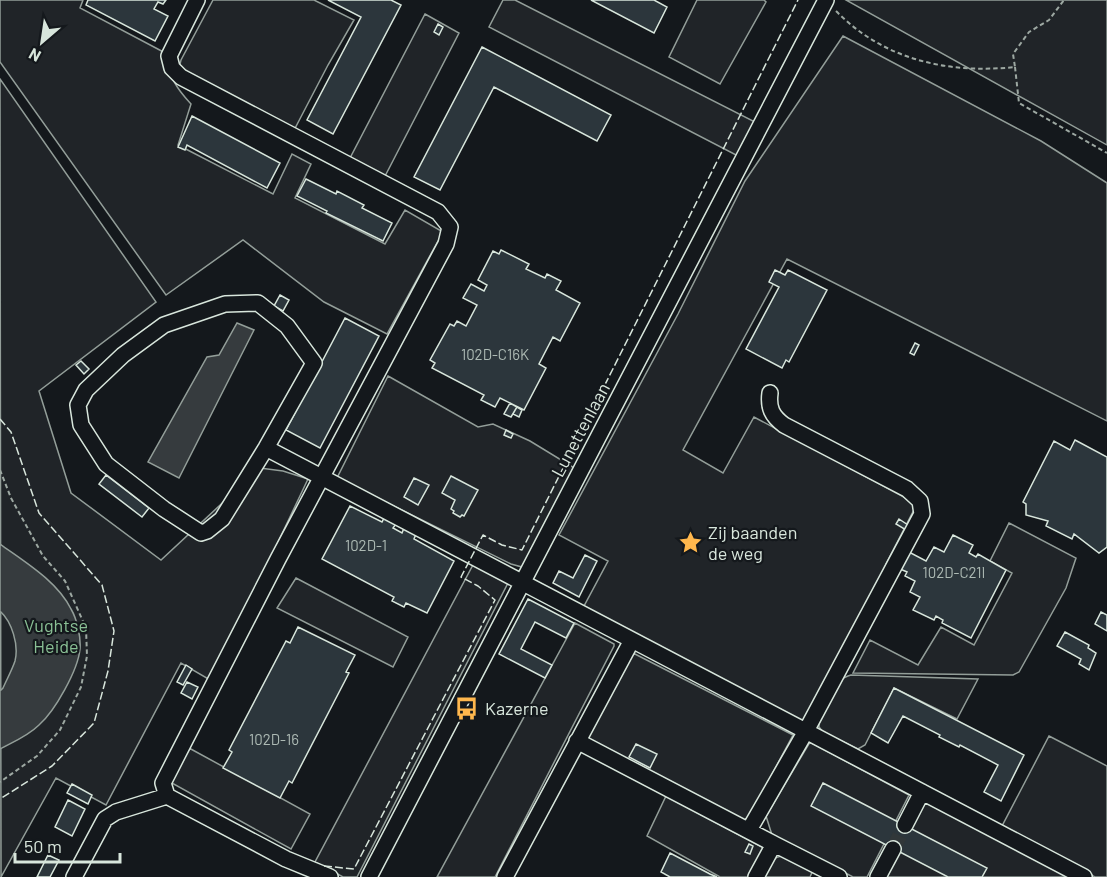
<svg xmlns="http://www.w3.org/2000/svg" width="1107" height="877" viewBox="0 0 1107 877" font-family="Barlow,sans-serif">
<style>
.green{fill:#202428;stroke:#939e99;stroke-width:1.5}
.water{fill:#363b3e;stroke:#939e99;stroke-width:1.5}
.building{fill:#2c363c;stroke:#d8e6dc;stroke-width:1.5}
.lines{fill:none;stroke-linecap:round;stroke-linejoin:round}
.minor-tunnel{stroke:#313739;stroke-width:15;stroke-dasharray:15 8;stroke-linecap:butt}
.minor-casing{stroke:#d8e6dc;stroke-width:18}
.path{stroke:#9da8a2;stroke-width:2;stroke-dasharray:4.5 3;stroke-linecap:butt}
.minor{stroke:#14181c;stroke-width:15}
.fence{stroke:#d8e6dc;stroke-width:1.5;stroke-dasharray:8 3;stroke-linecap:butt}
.labels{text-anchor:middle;stroke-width:4.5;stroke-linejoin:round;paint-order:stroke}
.number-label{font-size:15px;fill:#adbab4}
.street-label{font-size:18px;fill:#d8e6dc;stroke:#14181c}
.poi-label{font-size:18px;fill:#d8e6dc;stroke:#14181c;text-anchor:start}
.park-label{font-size:18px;fill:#8ac095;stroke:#14181c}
</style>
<rect width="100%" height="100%" fill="#14181c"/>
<path class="green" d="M0,0H83L80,8L171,56C166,75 178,90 191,104L178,145L273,194L292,154L311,164L295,198L385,244L405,210L443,232L387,334L324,302L243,240L166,295L0,62Z
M213,0H314L354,20L328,65L291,136L179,68L181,60Z
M503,0H515L757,123L738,156L489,27Z
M697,0H764L766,2L720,84L669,57Z
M846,0H1107V145Z
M425,14L459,33L383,180L349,160Z
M843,36L1041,141L1107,183V421L787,259L683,450L723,473L754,417L917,504L886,564L883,578L806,723L583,608L608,561L559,535L678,314L745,181Z
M0,79L156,302L39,391L71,493L161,560L260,468L283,471L308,479L252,597L210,680L181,663L106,805L56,778L1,877Z
M388,376L478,427L493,424L530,441L576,469L522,567L511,564L337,478Z
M1009,523L1076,558L1066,588L1019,672L1013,675L853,673L870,640L918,665L941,627L974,645L1012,573L990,561Z
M474,563L509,581L357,877H343L315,862Z
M296,578L408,637L393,667L277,608Z
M575,623L614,644V646L495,877H437Z
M633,653L793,735L746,823L584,740Z
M848,676L851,675L978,679L957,719L894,688L865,745L858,749L823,732L819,727V720L841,679Z
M1049,736L1107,766V877H1095L1001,828Z
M810,742L909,795L867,877H853L772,835L766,816Z
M189,748L310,814L291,849L170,782Z
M666,796L764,848L749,877H720L647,836Z
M923,798L1072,877H882Z
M784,855L813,870L810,877H760L769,860Z"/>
<path class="water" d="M237,323L254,330L179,478L148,462L207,357L219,355Z
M0,544C25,562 57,581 71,609C77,619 81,637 80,649C78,670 55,711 39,725C28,736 13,742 0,749V691L3,688C7,679 12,670 15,661C19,645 12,622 0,611Z"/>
<path class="building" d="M88,0H166L163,4L158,2L154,9L168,16L155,41L86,5Z
M328,0H391L401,5L333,134L307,120L361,17Z
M591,0H654L667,7L654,33Z
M438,24L443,27L439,35L434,32Z
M482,47L611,115L597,141L494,87L440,190L414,177Z
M192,116L280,163L267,188L187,145L185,150L178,147Z
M306,179L336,194L337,191L364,205L362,208L392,223L383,241L326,213L327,211L297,196Z
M501,250L529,264L526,269L545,278L547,274L561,281L556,290L580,303L560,341L553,337L539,364L546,368L524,410L500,398L495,407L481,400L484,395L432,368L435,363L430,360L450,324L454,326L457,321L466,326L477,305L463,298L471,284L484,291L487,285L478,280L493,251L499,254Z
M775,270L785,275L788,270L827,290L789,362L786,360L782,368L746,349L779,287L769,282Z
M280,295L289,300L283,311L274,306Z
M345,318L379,336L320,448L286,430Z
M915,343L919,345L914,355L910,353Z
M81,361L89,369L84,374L76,365Z
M510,403L517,407L511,417L504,414Z
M517,407L522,410L519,417L513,414Z
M506,430L513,434L511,438L504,435Z
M1075,440L1107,457V547L1099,553L1074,534L1072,539L1046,526L1048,521L1026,515V504L1023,502L1054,441L1070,450Z
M106,475L149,508L142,517L99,484Z
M451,476L478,490L464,516L462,515L460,517L453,513L454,511L451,509L455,500L442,493Z
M414,478L429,485L418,505L404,497Z
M350,506L382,522L384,518L396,524L393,528L402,533L404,528L416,534L414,539L454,561L427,613L406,603L404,607L392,601L394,597L322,559Z
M899,519L908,525L906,530L896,524Z
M953,535L973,545L969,553L976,557L978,554L1006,570L971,638L942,623L943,620L936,616L934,620L913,610L920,597L910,592L915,581L905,576L907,572L900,569L909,552L926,561L934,547L944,552Z
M585,555L597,561L579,597L553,583L559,571L573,578Z
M528,599L574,623L566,638L535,622L521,649L552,665L545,678L499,654Z
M1101,612L1107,615V631L1095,624Z
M298,627L355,655L346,672L349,673L292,783L289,781L280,798L223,768L232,752L229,750L286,641L290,643Z
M1065,632L1089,645L1088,648L1096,653L1089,670L1079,664L1081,659L1057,646Z
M186,665L192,669L183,685L177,682Z
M187,682L198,687L192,699L181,693Z
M894,688L1024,755L1001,801L984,792L998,765L960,745L959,747L939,737L940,735L903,716L888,743L871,733Z
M636,744L657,754L650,768L629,757Z
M823,783L987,868L982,877H948L811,806Z
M72,784L92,795L88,804L67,793Z
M68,800L85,809L72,836L55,827Z
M749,844L753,846L750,854L745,852Z
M670,853L710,874L717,877H670L661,872Z
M48,855L59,860L50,877H37Z"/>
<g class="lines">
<path class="minor-tunnel" d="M893,849L905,825"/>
<defs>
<path id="minor" d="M197,0L169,56L172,68L181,77L438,212L450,227L446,244L278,559L163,783L167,796L286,859L330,877
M258,303L287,326L314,363L266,448L222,519L207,531L201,533L164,509L106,464L81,425L78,405L86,390L123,355L164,325L225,304Z
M266,448L1084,877
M577,741L774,844L756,877
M905,825L922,792
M749,830L806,731L922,514L920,501L907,489L784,425C772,416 768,408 770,393
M774,844L839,877
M74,877L105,819L116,812L167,796
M369,877L826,0
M505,877L632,640
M878,877L893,849"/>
</defs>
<use href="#minor" class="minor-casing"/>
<path class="path" d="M836,11C884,60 948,74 1015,67L1013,54L1029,32L1049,20L1064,0
M1015,67L1019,103L1107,153
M0,470L11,498L43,556L65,581L86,628L87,656L81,687L60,730L37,756L0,782"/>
<use href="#minor" class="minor"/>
<path class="fence" d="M0,419L11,432L39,513L102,585L114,631L108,671L94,723L52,766L0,799
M324,866L354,869L495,600L478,586L461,577L483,535L502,545L522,550L798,0"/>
</g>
<defs>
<symbol id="sight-bare" viewBox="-9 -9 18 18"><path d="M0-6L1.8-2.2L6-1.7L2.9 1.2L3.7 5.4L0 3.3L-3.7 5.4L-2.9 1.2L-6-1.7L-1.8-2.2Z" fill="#ffb74d" stroke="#14181c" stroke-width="2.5" paint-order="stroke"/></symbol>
<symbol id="bus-bare" viewBox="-9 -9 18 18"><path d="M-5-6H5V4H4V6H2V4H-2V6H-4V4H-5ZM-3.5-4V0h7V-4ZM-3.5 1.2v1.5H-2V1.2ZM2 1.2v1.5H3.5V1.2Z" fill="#ffb74d" stroke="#14181c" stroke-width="2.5" paint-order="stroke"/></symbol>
</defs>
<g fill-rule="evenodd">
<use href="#sight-bare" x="674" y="526" width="33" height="33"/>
<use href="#bus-bare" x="450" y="692" width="33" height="33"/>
</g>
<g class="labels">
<g class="number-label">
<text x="495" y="360">102D-C16K</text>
<text x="366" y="551">102D-1</text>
<text x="954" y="578">102D-C21I</text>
<text x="274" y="745">102D-16</text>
</g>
<g class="street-label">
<text transform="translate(581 430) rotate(-62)" y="6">Lunettenlaan</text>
</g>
<g class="poi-label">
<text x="708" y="539">Zij baanden<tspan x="708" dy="21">de weg</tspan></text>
<text x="485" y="715">Kazerne</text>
</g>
<g class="park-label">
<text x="56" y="632">Vughtse<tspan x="56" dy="21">Heide</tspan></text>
</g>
</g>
<g transform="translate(42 42) rotate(209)" stroke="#14181c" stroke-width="4.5" paint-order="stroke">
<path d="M0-4.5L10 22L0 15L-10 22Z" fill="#d8e6dc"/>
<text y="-9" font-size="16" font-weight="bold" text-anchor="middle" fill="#d8e6dc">N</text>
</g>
<path d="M15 853v9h105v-9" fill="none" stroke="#d8e6dc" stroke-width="3"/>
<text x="24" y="853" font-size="18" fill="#d8e6dc" stroke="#14181c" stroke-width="4.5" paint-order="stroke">50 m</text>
</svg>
